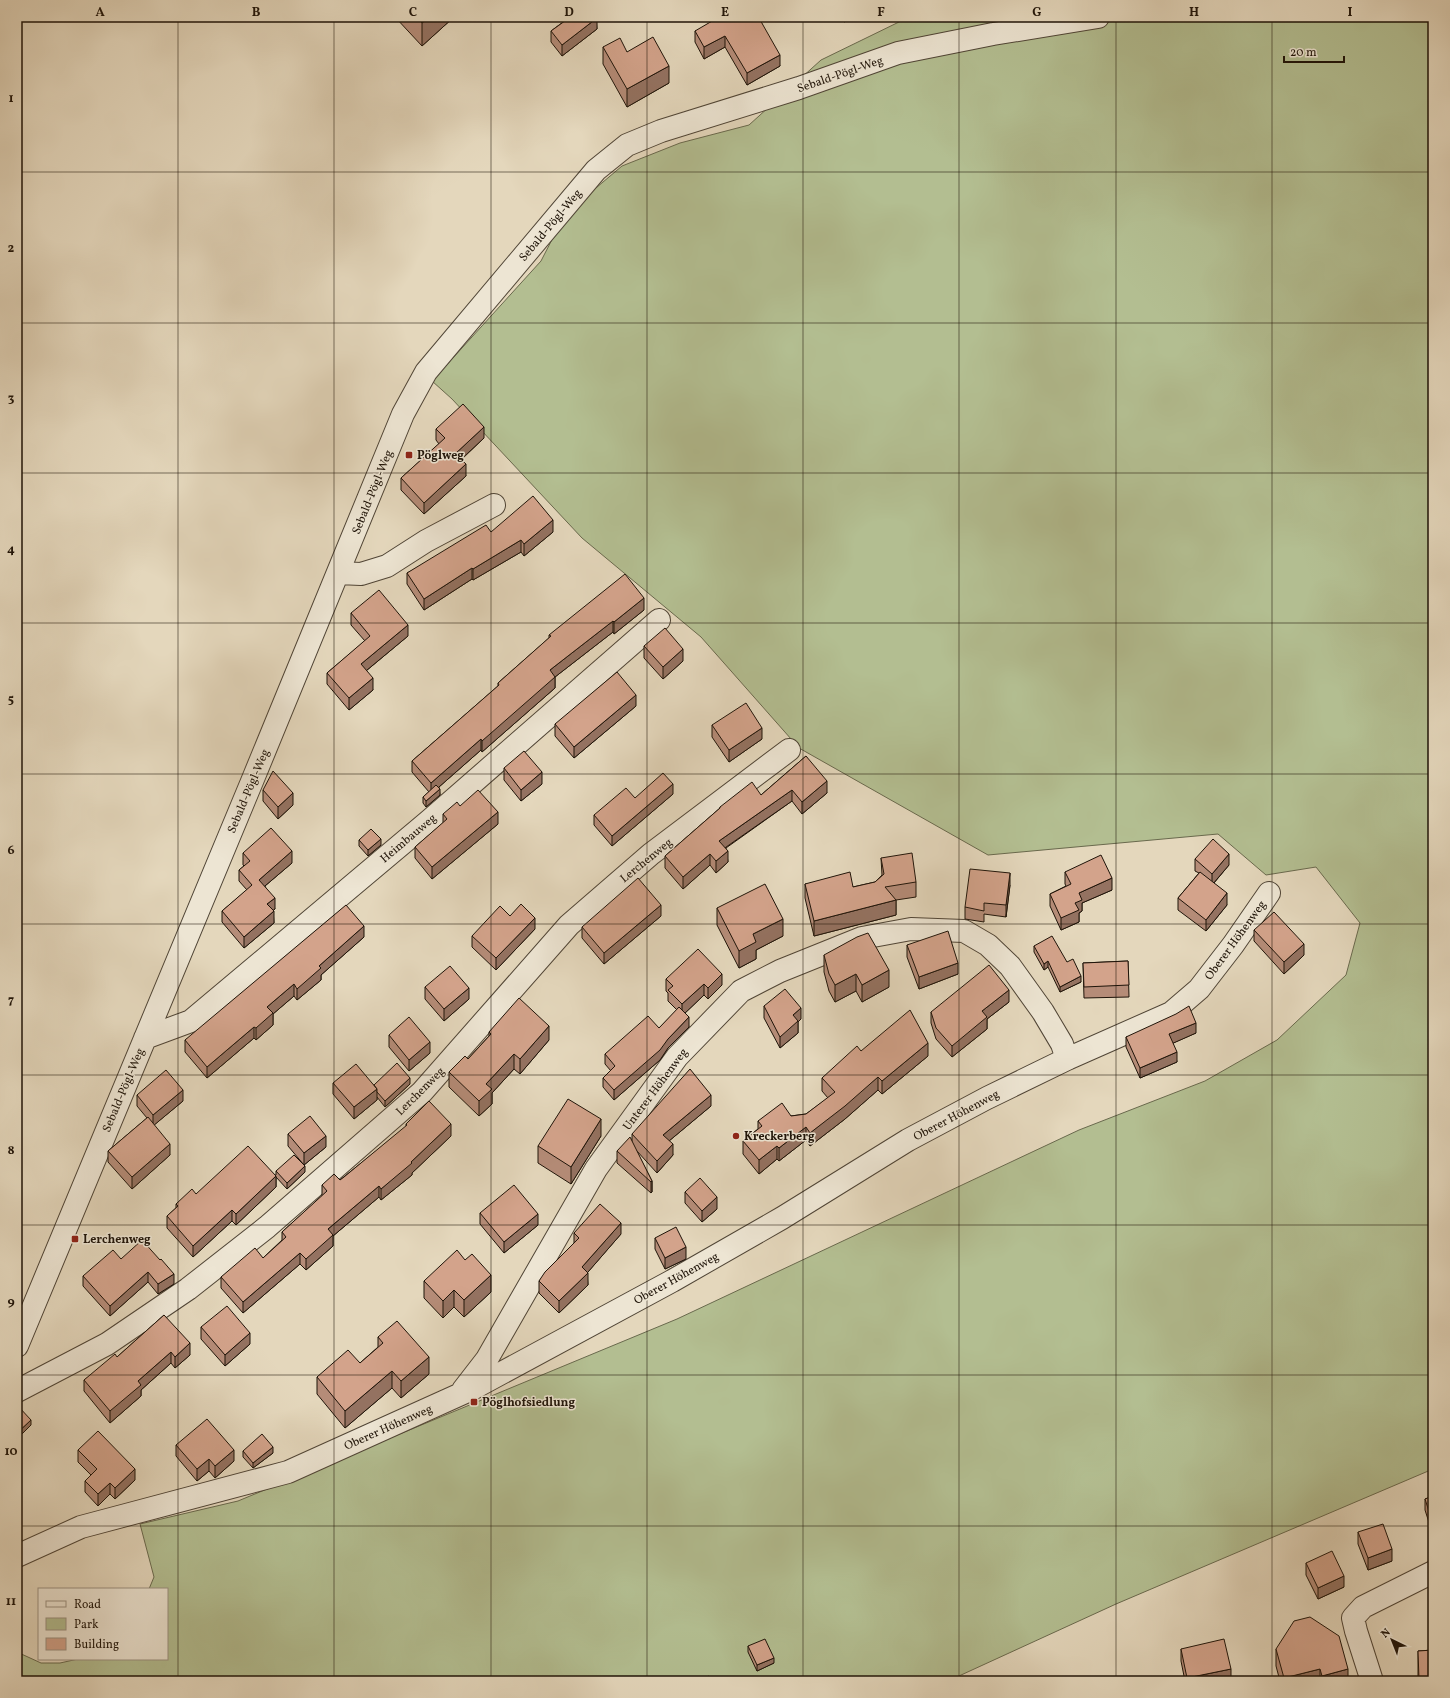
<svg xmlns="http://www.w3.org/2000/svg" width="1450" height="1698" viewBox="0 0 1450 1698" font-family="Vollkorn,serif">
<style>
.green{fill:#b3be91;stroke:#69694d}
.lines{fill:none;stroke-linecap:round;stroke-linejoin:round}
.minor-casing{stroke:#504536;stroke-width:24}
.minor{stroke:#ede5d3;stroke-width:22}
.wall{fill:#b58c78;stroke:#1f1409}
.shaded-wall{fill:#947261;stroke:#1f1409}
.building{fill:#d3a38b;stroke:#1f1409}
.grid{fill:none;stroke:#1f1409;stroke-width:1;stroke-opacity:0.55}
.poi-dot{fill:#8f2418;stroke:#ede5d3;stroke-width:1.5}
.labels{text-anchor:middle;stroke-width:3;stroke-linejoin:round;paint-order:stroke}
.street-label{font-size:12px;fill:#1f1409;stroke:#ede5d3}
.poi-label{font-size:12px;font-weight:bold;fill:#1f1409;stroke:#ede5d3;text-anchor:start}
.neatline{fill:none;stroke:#1f1409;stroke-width:1.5}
.grid-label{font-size:13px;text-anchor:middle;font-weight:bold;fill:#1f1409}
</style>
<rect width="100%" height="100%" fill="#e4d7bc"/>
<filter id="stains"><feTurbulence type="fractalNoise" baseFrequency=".005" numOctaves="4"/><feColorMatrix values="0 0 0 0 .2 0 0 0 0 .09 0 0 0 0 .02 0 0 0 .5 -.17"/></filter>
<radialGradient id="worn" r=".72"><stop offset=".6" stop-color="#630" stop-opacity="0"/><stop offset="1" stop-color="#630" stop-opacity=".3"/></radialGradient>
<path class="green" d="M917,17H1433V1469L1116,1604L948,1681H17V1652L41,1663H60L78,1659H167V1589H149L154,1577L140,1524L238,1501L677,1319L1079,1130L1205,1081L1277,1040L1346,975L1360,923L1316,867L1266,875L1218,834L988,855L799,748L701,637L582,538L452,399L432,381L541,261L560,224L590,193L622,166L680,143L749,125L821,60L901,21Z"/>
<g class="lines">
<defs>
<path id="minor" d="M338,573L361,574L387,566L426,541L494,505
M145,1038L191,1021L429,821L659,620
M17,1346L253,779L403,414L426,372L596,170L627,145L661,131L799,88L898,53L993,34L1098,17
M463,1390L487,1359L596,1169L677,1057L741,991L780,971L862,938L911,929L964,931L988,945L1010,966L1043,1012L1062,1044L1067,1059
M17,1391L107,1344L188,1289L267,1227L422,1092L569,925L651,854L789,750
M17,1556L81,1527L288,1472L472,1389L672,1281L782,1218L908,1140L987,1098L1067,1059L1171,1013L1199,989L1233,945L1269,893
M1372,1681L1356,1631L1353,1618L1363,1607L1433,1572"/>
</defs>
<use href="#minor" class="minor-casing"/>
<use href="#minor" class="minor"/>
</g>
<path class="wall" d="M395,17H454L422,46Z
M562,17H596L597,29L562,56L551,42V31L563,22L562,20Z
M761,17V22L780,66L747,85L725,47L704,59L695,42V31Z
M603,47L627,52L669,83L627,107L603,64Z
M436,429L484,438L461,460L466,476L424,514L401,490V478L439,444L436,440Z
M491,532H553L524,556L521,552L473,580L472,579L424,610L407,584V573Z
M644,610L614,634L613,632L555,677V688L482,752L481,750L439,787L440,795L426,807L423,803V797L429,792L412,772V761L498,686V683L549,638V635Z
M351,613L408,636L366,671L373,690L349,710L327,684V673L365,641L351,625Z
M644,646L683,661L663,679L644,658Z
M636,706L574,758L555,736V724Z
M712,725L762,739L729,762L712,737Z
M806,756L827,793L802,814L792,801L726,848L728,862L716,873L710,865L683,889L665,868V856L720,808V807L761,795Z
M504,768L542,784L521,801L504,780Z
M263,790L293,805L278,819L263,801Z
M673,794L612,846L594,825V815Z
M443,814L498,824L432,879L415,858V847L443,823Z
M359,840L381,845L368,856L359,846Z
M243,853L292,863L265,886L275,909L273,910L274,923L244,948L222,922V911L247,890L239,881V870L244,866L243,865Z
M881,858L916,882V897L896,900V915L814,936L805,898V884L853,887L875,882L882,875Z
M1195,859L1229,865L1214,883L1227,905L1206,931L1178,910V898L1199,873L1195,871Z
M1065,872L1112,890L1082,903V911L1079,913V922L1061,930L1050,906V894L1066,886L1065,884Z
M1010,885L1006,917L984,914V922L965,919V907Z
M717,908L783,936L756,950V959L739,968L717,925Z
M510,916L535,929L496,970L472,947V936Z
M661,916L604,964L582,938V927Z
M1254,930L1304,955L1284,974L1254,941Z
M364,937L321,975V980L297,1000L294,996L273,1014V1025L256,1040L254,1038L207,1078L185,1052V1040Z
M907,945L958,974L919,989L907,957Z
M1034,946L1067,962L1081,982L1060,992L1048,967L1044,970L1034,952Z
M824,955L889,987L862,1002L856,991L835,1002L829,991L824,972Z
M1128,961L1129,997L1084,998L1083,963Z
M666,979L722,985L708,999L704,995L685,1013L689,1027L668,1048L660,1060L614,1100L603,1087V1078L611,1071L605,1064V1054L659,1028L677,1010L668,1001V993L666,991Z
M425,987L469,999L444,1021L425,999Z
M1009,1002L987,1019V1029L952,1057L936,1039L931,1023V1012Z
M764,1006L801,1019L798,1022V1033L780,1048L764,1018Z
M489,1032L549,1040L520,1074L514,1069L492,1093V1104L479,1116L449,1087V1072L468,1059L489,1036Z
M1196,1033L1173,1043L1177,1062L1140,1078L1126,1047V1037Z
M389,1035L430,1053L409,1071L389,1047Z
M861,1051L928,1056L882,1094L878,1090L845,1119L810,1146L806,1140L779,1161L777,1159L759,1174L743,1154V1141L758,1129V1121L791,1116L806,1114L828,1098L822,1091V1078Z
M333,1083L374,1085L410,1084L385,1107L377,1097V1100L354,1119L333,1094Z
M137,1095L183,1101L154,1125L170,1155L132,1189L108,1162V1151L147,1118L137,1106Z
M711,1106L669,1141L673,1155L657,1173L636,1150L652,1181V1192L651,1193L617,1163V1151L632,1142V1134Z
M406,1124L451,1136L412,1173V1175L381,1200L379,1197L333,1236V1246L306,1270L300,1264L243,1313L221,1288V1277L263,1258L282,1240V1232L322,1196V1185L340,1180L406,1127Z
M288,1134L326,1147L304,1165L288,1146Z
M601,1136L571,1184L538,1163V1146Z
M276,1171L305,1172L287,1189L276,1177V1187L236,1225L232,1221L193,1257L167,1228V1216L176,1208V1204L196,1194L276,1175Z
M685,1192L717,1209L702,1222L685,1203Z
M480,1213L538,1225L504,1253L480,1224Z
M574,1233L621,1234L587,1273L588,1285L559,1313L539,1293V1281L574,1243Z
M655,1238L686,1259L665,1269L655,1249Z
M121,1259L174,1284L158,1294L148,1282L110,1316L83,1286V1276Z
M424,1281L491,1292L464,1317L454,1307L443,1318L424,1298Z
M164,1315L190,1355L175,1368L171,1363L141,1390V1396L110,1423L84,1391V1380L117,1357Z
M201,1327L250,1344L225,1366L201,1339Z
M378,1337L429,1374L401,1398L392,1388L345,1428L317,1394V1377L360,1363L378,1347Z
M176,1445L234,1461L215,1478L209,1471L197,1481L176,1456Z
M78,1450L135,1480L115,1499L110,1494L98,1506L85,1492V1481L91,1475L78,1462Z
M243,1451L273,1453L253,1468L243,1457Z
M1433,1496V1535L1425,1510V1499Z
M1358,1532L1392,1561L1368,1570L1358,1544Z
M1306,1563L1344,1587L1318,1599L1306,1575Z
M748,1646L774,1663L757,1671L748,1652Z
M1181,1649L1231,1680L1226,1681H1185L1181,1661Z
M1276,1649L1348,1681H1280L1276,1666Z
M1433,1650V1681H1418V1651Z"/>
<path class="shaded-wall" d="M429,17H454L422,46V23Z
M844,17H855L844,22Z
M597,18V29L562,56V45Z
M725,36V47L704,59V47Z
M780,55V66L747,85V73Z
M669,66V83L627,107V89Z
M484,427V438L455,465V454Z
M466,464V476L424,514V503Z
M553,520V532L524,556V544Z
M521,540V552L473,580V569Z
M472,568V579L424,610V599Z
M644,598V610L614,634V622Z
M613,621V632L555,677V688L482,752V741L550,670Z
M408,625V636L361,675V664Z
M683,649V661L663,679V667Z
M373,678V690L349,710V698Z
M636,695V706L574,758V747Z
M762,728V739L729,762V750Z
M481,739V750L431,794V783Z
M542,772V784L521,801V790Z
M827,781V793L802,814V802Z
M673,784V794L612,846V836Z
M440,789V795L426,807V801Z
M792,790V801L719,852V841Z
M293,793V805L278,819V807Z
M498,812V824L432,879V867Z
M381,839V845L368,856V850Z
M292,851V863L259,891V880Z
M728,851V862L716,873V861Z
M710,854V865L683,889V877Z
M1229,854V865L1212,885V874Z
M1010,873V885L1006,917V905Z
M1112,878V890L1082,903V911L1079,913V922L1061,930V918L1075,903L1079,893Z
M1227,893V905L1206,931V920Z
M275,898V909L267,915V904Z
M896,900V915L814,936V921Z
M661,905V916L604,964V953Z
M274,911V923L244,948V937Z
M535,918V929L496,970V958Z
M783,919V936L756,950V959L739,968V951L753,934Z
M364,926V937L321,975V980L297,1000V989L319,966Z
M1304,944V955L1284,974V962Z
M1048,961V967L1044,970V964Z
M958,963V974L919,989V977Z
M889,970V987L862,1002V985Z
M722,974V985L708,999V988Z
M856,974V991L835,1002V985Z
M1081,976V982L1060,992V987Z
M294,984V996L273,1014V1025L256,1040V1028L267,1007Z
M704,984V995L682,1016V1004Z
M469,988V999L444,1021V1009Z
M1009,990V1002L987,1019V1029L952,1057V1046L982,1011Z
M801,1008V1019L798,1022V1033L780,1048V1037L793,1015Z
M689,1017V1027L668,1048L660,1060L614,1100V1090L668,1039Z
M1196,1023V1033L1169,1045V1034Z
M549,1026V1040L520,1074V1059Z
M254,1027V1038L207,1078V1067Z
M430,1042V1053L409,1071V1060Z
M928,1043V1056L882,1094V1081Z
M1177,1052V1062L1140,1078V1068Z
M514,1054V1069L492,1093V1104L479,1116V1101L486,1084Z
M878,1077V1090L845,1119L810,1146V1133Z
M410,1078V1084L385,1107V1101Z
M377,1089V1100L354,1119V1107Z
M183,1090V1101L153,1126V1115Z
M711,1095V1106L663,1146V1135Z
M601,1119V1136L571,1184V1167Z
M451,1124V1136L412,1173V1175L381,1200V1189L411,1162Z
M806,1127V1140L779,1161V1148Z
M326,1136V1147L304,1165V1153Z
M170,1144V1155L132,1189V1177Z
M673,1144V1155L657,1173V1161Z
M777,1146V1159L759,1174V1160Z
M305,1166V1172L287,1189V1183Z
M276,1176V1187L236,1225V1214Z
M652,1181V1192L651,1193V1182Z
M379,1186V1197L333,1236V1246L306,1270V1259L328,1229Z
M717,1197V1209L702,1222V1211Z
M232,1210V1221L193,1257V1246Z
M538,1214V1225L504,1253V1242Z
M621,1223V1234L582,1279V1267Z
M686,1247V1259L665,1269V1258Z
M300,1253V1264L243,1313V1302Z
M148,1272V1282L110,1316V1306Z
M588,1273V1285L559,1313V1301Z
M174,1274V1284L158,1294V1284Z
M491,1275V1292L464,1317V1300Z
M454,1290V1307L443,1318V1301Z
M250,1333V1344L225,1366V1355Z
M190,1343V1355L175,1368V1357Z
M171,1352V1363L141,1390V1396L110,1423V1411L138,1381Z
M429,1357V1374L401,1398V1381Z
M392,1371V1388L345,1428V1411Z
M31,1420V1425L17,1439V1433Z
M273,1447V1453L253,1468V1463Z
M234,1450V1461L215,1478V1466Z
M209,1459V1471L197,1481V1469Z
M135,1469V1480L115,1499V1488Z
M110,1483V1494L98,1506V1494Z
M18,1491V1503L17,1504V1492Z
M1392,1549V1561L1368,1570V1558Z
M1344,1576V1587L1318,1599V1588Z
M774,1658V1663L757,1671V1665Z
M1231,1669V1680L1226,1681H1187V1678Z
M1320,1669V1681H1284V1678Z
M1348,1669V1681H1322V1676Z"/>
<path class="building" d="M416,17H429L422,23Z
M568,17H596L597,18L562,45L551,31L569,18Z
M719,17H760L759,18L780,55L747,73L725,36L704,47L695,31Z
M653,37L669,66L627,89L603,47L620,38L627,52Z
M463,404L484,427L455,454L466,464L424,503L401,478L445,438L436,429Z
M533,496L553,520L524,544L521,540L473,569L472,568L424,599L407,573L486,525L491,532Z
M625,574L644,598L614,622L613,621L550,670L555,677L482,741L481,739L431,783L412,761L499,685L498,683L551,636L549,635Z
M379,590L408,625L361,664L373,678L349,698L327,673L370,636L351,613Z
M665,628L683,649L663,667L644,646Z
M617,672L636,695L574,747L555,724Z
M746,703L762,728L729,750L712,725Z
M524,751L542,772L521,790L504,768Z
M806,756L827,781L802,802L792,790L719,841L728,851L716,861L710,854L683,877L665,856L720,808V807L752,782L761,795Z
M273,771L293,793L278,807L263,790Z
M663,773L673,784L612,836L594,815L626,788L635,798Z
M436,785L440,789L426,801L423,797Z
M478,790L498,812L432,867L415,847L447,819L443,814L457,802L460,806Z
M271,828L292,851L259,880L275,898L267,904L274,911L244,937L222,911L252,885L239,870L250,861L243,853Z
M371,829L381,839L368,850L359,840Z
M1213,839L1229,854L1212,874L1195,859Z
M912,853L916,882L885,887L896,900L814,921L805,884L850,872L853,887L875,882L884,874L881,858Z
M1101,855L1112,878L1079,893L1082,900L1075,903L1079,910L1061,918L1050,894L1071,884L1065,872Z
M970,869L1010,873L1006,905L984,903V911L965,907Z
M1200,872L1227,893L1206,920L1178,898Z
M638,878L661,905L604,953L582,927Z
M765,884L783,919L753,934L756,942L739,951L717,908Z
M521,904L535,918L496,958L472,936L500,906L510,916Z
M346,905L364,926L319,966L321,968L297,989L294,984L267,1007L273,1013L256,1028L254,1027L207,1067L185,1040Z
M1274,912L1304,944L1284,962L1254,930Z
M948,931L958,963L919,977L907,945Z
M868,933L889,970L862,985L856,974L835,985L829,974L824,955L857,937Z
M1052,936L1067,962L1073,959L1081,976L1060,987L1048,961L1044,964L1034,946Z
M698,949L722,974L708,988L704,984L682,1004L668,990L673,986L666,979Z
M1128,961L1129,985L1084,987L1083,963Z
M989,965L1009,990L982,1011L987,1017L952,1046L936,1028L931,1012Z
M450,966L469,988L444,1009L425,987Z
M785,989L801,1008L793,1015L798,1021L780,1037L764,1006Z
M519,998L549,1026L520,1059L514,1054L486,1084L492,1089L479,1101L449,1072L465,1056L468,1059L491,1034L489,1032Z
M1189,1006L1196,1023L1169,1034L1177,1052L1140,1068L1126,1037L1176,1014Z
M679,1007L689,1017L668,1039L660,1050L614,1090L603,1078L615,1066L605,1054L648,1016L659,1028Z
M910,1010L928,1043L882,1081L878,1077L845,1106L810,1133L806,1127L779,1148L777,1146L759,1160L743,1141L762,1126L758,1121L782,1103L791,1116L806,1114L835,1092L822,1078L857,1046L861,1051Z
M409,1017L430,1042L409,1060L389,1035Z
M397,1063L410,1078L385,1101L377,1092V1089L374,1085Z
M356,1064L377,1089L354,1107L333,1083Z
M690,1069L711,1095L663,1135L673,1144L657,1161L632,1134Z
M166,1070L183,1090L153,1115L137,1095Z
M568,1099L601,1119L571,1167L538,1146Z
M429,1101L451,1124L411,1162L412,1163L381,1189L379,1186L328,1229L333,1235L306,1259L300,1253L243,1302L221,1277L255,1248L263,1258L286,1237L282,1232L327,1191L322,1185L334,1174L340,1180L344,1177L407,1125L406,1124Z
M310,1116L326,1136L304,1153L288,1134Z
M148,1117L170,1144L132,1177L108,1151Z
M630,1137L652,1181L651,1182L617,1151Z
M248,1146L276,1176L236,1214L232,1210L193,1246L167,1216L178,1206L176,1204L192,1189L196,1194Z
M294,1155L305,1166L287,1183L276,1171Z
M700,1178L717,1197L702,1211L685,1192Z
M514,1185L538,1214L504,1242L480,1213Z
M600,1204L621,1223L582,1267L588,1273L559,1301L539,1281L545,1272L579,1238L574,1233Z
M676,1227L686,1247L665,1258L655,1238Z
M142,1240L160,1260L161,1259L174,1274L158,1284L148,1272L110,1306L83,1276L113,1250L121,1259Z
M457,1250L465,1260L472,1254L491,1275L464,1300L454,1290L443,1301L424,1281Z
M227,1306L250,1333L225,1355L201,1327Z
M164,1315L190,1343L175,1357L171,1352L138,1381L141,1385L110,1411L84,1380L115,1354L117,1357Z
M397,1321L429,1357L401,1381L392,1371L345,1411L317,1377L348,1350L360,1363L383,1343L378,1337Z
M18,1406L31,1420L17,1433V1407Z
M207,1419L234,1450L215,1466L209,1459L197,1469L176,1445Z
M98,1431L135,1469L115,1488L110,1483L98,1494L85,1481L97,1469L78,1450Z
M262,1434L273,1447L253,1463L243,1451Z
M1433,1496V1524L1425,1499Z
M1383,1524L1392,1549L1368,1558L1358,1532Z
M1332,1551L1344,1576L1318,1588L1306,1563Z
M1310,1617L1339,1636L1348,1669L1322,1676L1320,1669L1284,1678L1276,1649L1294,1621Z
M765,1639L774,1658L757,1665L748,1646Z
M1224,1639L1231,1669L1187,1678L1181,1649Z
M1433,1650V1680H1419L1418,1651Z
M709,1676L712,1681H701Z
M1089,1678L1090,1681H1074Z"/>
<path class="grid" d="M178,17V1681M334,17V1681M491,17V1681M647,17V1681M803,17V1681M959,17V1681M1116,17V1681M1272,17V1681M17,172H1433M17,323H1433M17,473H1433M17,623H1433M17,774H1433M17,924H1433M17,1075H1433M17,1225H1433M17,1375H1433M17,1526H1433"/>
<g class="poi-dot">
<rect x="405" y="451" width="8" height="8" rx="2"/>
<circle cx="736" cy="1136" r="4"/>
<rect x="71" y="1235" width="8" height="8" rx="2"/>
<rect x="470" y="1398" width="8" height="8" rx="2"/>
</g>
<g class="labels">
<g class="street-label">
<text transform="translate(840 74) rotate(-19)" y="4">Sebald-Pögl-Weg</text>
<text transform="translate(550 225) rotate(-50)" y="4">Sebald-Pögl-Weg</text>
<text transform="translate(372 492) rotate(-68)" y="4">Sebald-Pögl-Weg</text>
<text transform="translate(248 791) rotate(-67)" y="4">Sebald-Pögl-Weg</text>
<text transform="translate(408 838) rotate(-40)" y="4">Heimbauweg</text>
<text transform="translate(646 860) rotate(-39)" y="4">Lerchenweg</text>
<text transform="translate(1235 940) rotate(-54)" y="4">Oberer Höhenweg</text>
<text transform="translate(655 1089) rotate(-53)" y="4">Unterer Höhenweg</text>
<text transform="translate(123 1090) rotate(-67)" y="4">Sebald-Pögl-Weg</text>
<text transform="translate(420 1091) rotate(-45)" y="4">Lerchenweg</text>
<text transform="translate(956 1115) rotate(-28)" y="4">Oberer Höhenweg</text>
<text transform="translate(676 1278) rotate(-29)" y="4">Oberer Höhenweg</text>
<text transform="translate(388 1427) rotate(-24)" y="4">Oberer Höhenweg</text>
</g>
<g class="poi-label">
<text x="417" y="459">Pöglweg</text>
<text x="744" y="1140">Kreckerberg</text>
<text x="83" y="1243">Lerchenweg</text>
<text x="482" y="1406">Pöglhofsiedlung</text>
</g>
</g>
<rect width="1450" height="1698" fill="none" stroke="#e4d7bc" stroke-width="44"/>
<rect x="38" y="1588" width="130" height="72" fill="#ede5d3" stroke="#9b9182"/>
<rect x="46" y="1601" width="20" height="6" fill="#ede5d3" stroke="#9b9182"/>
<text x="74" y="1608" font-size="12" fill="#1f1409">Road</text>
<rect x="46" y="1618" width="20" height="12" fill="#b3be91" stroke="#9b9182"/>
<text x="74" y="1628" font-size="12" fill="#1f1409">Park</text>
<rect x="46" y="1638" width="20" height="12" fill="#d3a38b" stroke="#9b9182"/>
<text x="74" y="1648" font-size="12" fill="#1f1409">Building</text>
<g transform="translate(1392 1640) rotate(317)" stroke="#ede5d3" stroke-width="3" paint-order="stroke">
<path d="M0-3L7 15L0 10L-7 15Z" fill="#1f1409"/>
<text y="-6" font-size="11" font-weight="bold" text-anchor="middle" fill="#1f1409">N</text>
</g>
<path d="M1284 56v6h60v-6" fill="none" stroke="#1f1409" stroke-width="2"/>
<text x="1290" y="56" font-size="12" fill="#1f1409" stroke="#ede5d3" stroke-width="3" paint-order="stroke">20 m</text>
<rect x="22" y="22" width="1406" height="1654" class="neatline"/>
<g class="grid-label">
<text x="100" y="16">A</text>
<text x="256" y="16">B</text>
<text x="413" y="16">C</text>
<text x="569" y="16">D</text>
<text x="725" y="16">E</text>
<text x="881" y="16">F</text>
<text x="1037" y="16">G</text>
<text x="1194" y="16">H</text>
<text x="1350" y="16">I</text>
<text x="11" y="102">1</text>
<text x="11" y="252">2</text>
<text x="11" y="402">3</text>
<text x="11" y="553">4</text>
<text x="11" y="703">5</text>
<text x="11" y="854">6</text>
<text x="11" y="1004">7</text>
<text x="11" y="1154">8</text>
<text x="11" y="1305">9</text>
<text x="11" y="1455">10</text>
<text x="11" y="1605">11</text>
</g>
<rect width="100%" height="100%" filter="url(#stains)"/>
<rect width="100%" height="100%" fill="url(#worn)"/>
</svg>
